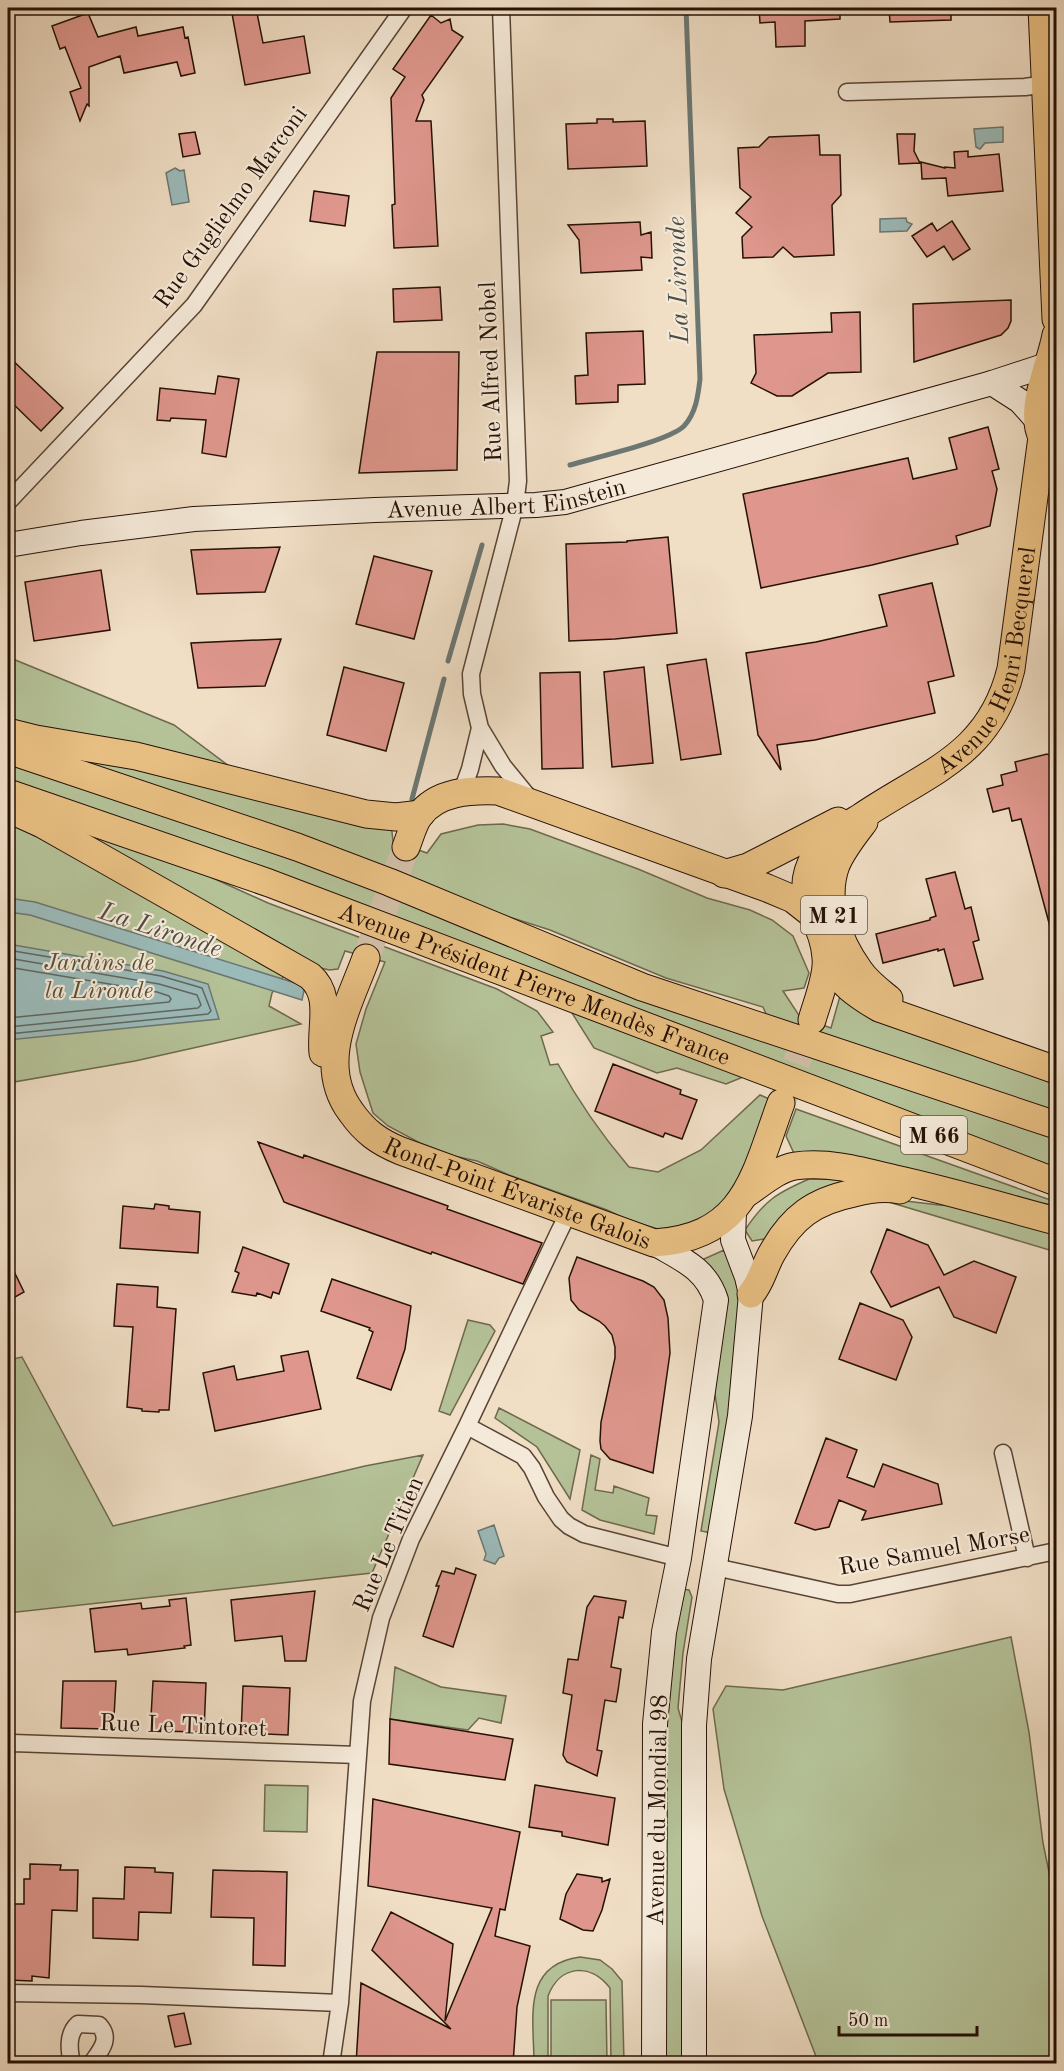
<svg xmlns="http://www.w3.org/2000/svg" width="1064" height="2071" viewBox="0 0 1064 2071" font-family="'Old Standard TT',serif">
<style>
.green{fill:#b5c298;stroke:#6d694e;stroke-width:1.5}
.water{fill:#9bbbba;stroke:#6c7772;stroke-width:1.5}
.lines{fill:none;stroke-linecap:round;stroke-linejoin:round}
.shore{stroke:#606660;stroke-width:1.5}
.stream{stroke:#6c7772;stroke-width:5}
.building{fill:#df978d;stroke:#251005;stroke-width:1.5}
.primary-tunnel{stroke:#d2bfa8;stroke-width:27;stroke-dasharray:27 14;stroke-linecap:butt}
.minor-casing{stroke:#584435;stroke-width:19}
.secondary-casing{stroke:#251005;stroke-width:26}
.primary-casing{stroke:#251005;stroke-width:29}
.minor{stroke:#f5ead9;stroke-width:16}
.secondary{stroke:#f5ead9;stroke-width:24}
.primary{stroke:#e8bf82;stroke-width:27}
.labels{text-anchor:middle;stroke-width:4.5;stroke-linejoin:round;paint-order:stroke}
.shield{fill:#f5ead9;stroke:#635145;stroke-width:1.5}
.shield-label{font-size:22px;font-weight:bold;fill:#251005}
.street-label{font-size:24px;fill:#251005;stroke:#f5ead9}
.park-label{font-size:24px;font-style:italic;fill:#574e38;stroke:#f5ead9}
.water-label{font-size:26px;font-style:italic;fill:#4e4c44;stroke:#f5ead9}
</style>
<rect width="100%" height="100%" fill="#f0dec5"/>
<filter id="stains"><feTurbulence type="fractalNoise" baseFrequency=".00333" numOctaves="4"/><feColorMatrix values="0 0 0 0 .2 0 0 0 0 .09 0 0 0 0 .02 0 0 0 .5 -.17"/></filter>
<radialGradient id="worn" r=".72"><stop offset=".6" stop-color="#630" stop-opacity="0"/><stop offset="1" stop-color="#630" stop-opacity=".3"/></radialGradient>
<path class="green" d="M8 657 174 725 233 769 8 723Z
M58 752 391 823 393 841 427 853 441 834 478 825 503 824 530 829 638 869 707 898 750 910 772 920 793 936 809 973 804 988 783 991 800 1017 831 1028 842 989 1056 1078V1113L767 1016 763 1007 666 978 550 930 491 911Z
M8 760 201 826 1056 1134V1169L8 781Z
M8 821 286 973 272 993 269 1006 301 1024 135 1061 8 1083Z
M91 833 184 865 268 903 497 989 537 1011 553 1032 541 1036 550 1065 558 1064C579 1103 601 1134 629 1167L658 1172 701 1150 760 1095 772 1100 737 1189 718 1211 689 1227 658 1229 630 1221 607 1210 509 1175 477 1161 454 1156 420 1143 388 1126 373 1113 360 1072 356 1044 366 1009 385 962 345 951 338 969 329 970 313 966 87 840Z
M570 1007 742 1072 743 1077 726 1084 677 1068 657 1073 594 1048 572 1013Z
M796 1109 1056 1202V1215L797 1160 786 1136Z
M809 1179H864L771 1238 752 1241 745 1230C765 1200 777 1193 809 1179Z
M872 1197 939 1205 980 1207 1056 1231V1252Z
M724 1250 738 1277 742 1321 712 1533 701 1531 719 1422 715 1394 704 1259Z
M468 1320 490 1325 495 1331 450 1415 439 1411Z
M22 1357 113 1526 365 1466 423 1455 372 1573 8 1613V1360Z
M499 1408 580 1450 570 1499 537 1447 495 1418Z
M591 1455 600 1459 595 1490 613 1493 614 1486 649 1498 646 1515 657 1516 654 1534 600 1520 582 1510Z
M682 1589 689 1590 692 1597 683 1653 678 1708 685 1732 686 2063 662 2064 665 1699Z
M1011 1637 1029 1732 1043 1843 1056 1906V2063H824L817 2059 762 1916 724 1789 713 1709 726 1686 783 1690Z
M395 1667 441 1687 506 1696 501 1723 479 1718 468 1730 390 1719Z
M265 1785 308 1786 307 1832 264 1831Z
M580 1957 600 1960 612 1969 622 1981 624 2063H611L610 1988C590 1962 560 1965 548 1996V2063H534C534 2019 521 1965 580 1957Z
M551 2000H606L607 2063H551Z"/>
<path class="water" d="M1003 127V142L985 143 980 149 976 147 974 129Z
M175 168 180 171 184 170 189 202 172 205 166 173Z
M906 218 907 222 912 224 907 231 880 232V219Z
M8 898 35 902 305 986 302 1000 30 915 8 912Z
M8 944 163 971 208 984 219 1019 8 1040Z
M494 1525 504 1556 499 1558 495 1564 484 1560 486 1554 478 1531Z"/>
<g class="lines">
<path class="shore" d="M8 950 161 976 202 988 211 1011 208 1014 8 1034
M8 958 159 984 197 995 201 1005 198 1008 8 1027
M8 967 157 992 169 996 171 999 169 1002 8 1018"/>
<path class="stream" d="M570 465C594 458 669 441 684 426 696 413 698 396 700 379L686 8
M448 661 482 545
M412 799 444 679"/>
</g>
<path class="building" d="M231 8H256L263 43 304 36 310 73 245 85Z
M759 8H840V19L805 21V46L776 47 775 22 760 23Z
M889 8H951V20L890 22Z
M88 13 98 37 136 27 138 36 183 27 185 38 188 37 195 73 181 76 177 62 124 73 120 56 89 67V106L87 104 80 121 70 92 81 88 65 47 60 49 52 26Z
M431 15 441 23 450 19 452 30 463 37 422 95 424 100 416 121H431L438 246 394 248 392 205 395 204 391 98 405 77 393 69Z
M597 119H613V122L645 121 647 166 568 169 566 124 597 123Z
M195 132 200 154 183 157 179 134Z
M897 134H915L914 151 920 163 899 164Z
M819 135 820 155H840L841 195 832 205 834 255 794 257 783 247 773 257 743 258 742 237 752 227 736 213 751 197 740 188 738 148 759 147 769 137Z
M968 151V157L999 154 1003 191 948 196 946 178 922 179 921 162 945 168V167L955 168 954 152Z
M314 191 349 196 345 226 310 221Z
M952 221 970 249 953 260 944 246 927 257 912 236 932 223 937 231Z
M640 222 641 235 651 232 652 258 641 257 642 270 581 273 579 240 568 225Z
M440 287 442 320 394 322 393 289Z
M1011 300V321L1008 328 1001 335 914 362 913 304Z
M860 312 861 372 828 373 792 396H777L751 383 756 373 754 335 832 332 831 313Z
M643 331 645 384 618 385V402L576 404 575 376 588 375 586 333Z
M377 352H459L457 470 359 473Z
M8 356 63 408 41 431 8 399Z
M218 376 239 379 226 457 202 453 206 420 171 418 170 421 157 420 160 388 215 394Z
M988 427 999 469 992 471 997 489 990 526 956 536 958 544 872 565 761 588 743 494 908 458 913 479 957 469 949 438Z
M668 537 677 633 615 639 569 641 566 544 627 542V541Z
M280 547 265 592 197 594 191 550Z
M374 556 432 571 414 639 356 624Z
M101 570 110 630 34 641 25 582Z
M932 583 954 676 928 682 935 713 815 740 777 745 781 770 758 735 746 653 816 642 887 626 879 595Z
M281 639 265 686 198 688 191 643Z
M706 659 721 754 681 760 667 665Z
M344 667 404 683 386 751 327 735Z
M644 667 653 763 612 767 604 672Z
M580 672 583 768 542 769 540 673Z
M1047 754 1056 760V933L1052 934 1021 819 1012 821 1009 808 993 812 987 789 1003 785 1001 775 1017 771 1015 762Z
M955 872 965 909 971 907 979 940 973 942 983 979 954 986 944 949 938 951V949L883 963 876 934 930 920V918L936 916 926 879Z
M613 1064 681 1090 680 1094 697 1100 682 1139 665 1133 663 1137 595 1111Z
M258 1142 303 1158 304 1155 448 1206 447 1209 542 1243 523 1284 432 1252 431 1254 289 1204 284 1202Z
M155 1204 169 1206V1209L200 1212 198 1253 120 1248 123 1206 154 1209Z
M887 1229 928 1245 944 1275 974 1261 1016 1277 996 1333 954 1317 939 1287 891 1307 871 1272Z
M243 1247 289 1264 279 1294 273 1292 271 1298 257 1293 256 1296 232 1292 239 1273 235 1271Z
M577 1257 643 1281 654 1287 664 1300 668 1318 670 1353 653 1473 610 1459 601 1449 600 1441 601 1422 615 1358V1347L612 1335 605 1326 599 1321 579 1310 571 1300 569 1278Z
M8 1259 24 1292 8 1301Z
M332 1279 411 1306 405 1349 391 1390 357 1378 373 1332 369 1330 370 1328 321 1311Z
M117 1284 158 1287 157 1307 176 1309 169 1410H159V1412L142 1411V1409L127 1407 133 1327 114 1326Z
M860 1303 903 1320 912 1337 896 1380 839 1359Z
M308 1351 321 1409 215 1431 203 1373 234 1366 237 1380 284 1371 281 1356Z
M826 1438 857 1450 847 1477 874 1487 883 1464 938 1484 942 1504 862 1520 866 1511 839 1500 829 1527 815 1530 795 1523Z
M456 1568 476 1575 453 1647 423 1636 439 1586H436L442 1571 454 1574Z
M315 1591 306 1661H285L282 1636 235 1641 231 1600Z
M594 1596 626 1601 623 1618 619 1617 611 1667 621 1669 618 1691 616 1702 605 1700 597 1750 602 1751 597 1776 567 1762 563 1755 572 1695 563 1693 568 1659 578 1660 587 1607Z
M186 1598 191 1645 184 1646 185 1648 128 1655 127 1649 95 1652 90 1609 141 1603 142 1609 170 1606 169 1600Z
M63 1681H116L114 1717H111L110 1729 61 1728Z
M153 1681 206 1683 204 1732 154 1731 155 1717H151Z
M243 1686 290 1688 288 1735 241 1733Z
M390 1719 513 1739 505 1780 389 1764Z
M535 1785 615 1798 608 1845 562 1836V1832L529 1827Z
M373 1799 520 1832 505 1910 500 1909 495 1936 530 1946 517 2007 513 2064H356L361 1983 451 2029 372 1950 391 1912 453 1944 445 2021 492 1908 368 1886Z
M30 1864 61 1865 60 1870H78L77 1911 52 1910 49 1978 32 1976V1981L8 1980V1904H24V1879H30Z
M125 1867 155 1868V1872L173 1873 171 1913 139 1912 138 1940 93 1938V1898L124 1899Z
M213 1870 287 1872 285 1966 253 1965 254 1918 211 1917Z
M577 1874 602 1878V1882L610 1879 602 1910 593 1931 583 1930 560 1919 566 1894Z
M184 2013 191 2044 175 2047 168 2016Z"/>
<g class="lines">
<path class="primary-tunnel" d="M366 958 406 847
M782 1102 812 1020"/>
<g class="minor-casing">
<path id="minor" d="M501 8 518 481 515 505 471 674 472 694 480 728 503 766 530 799
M847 92 1025 87 1046 84
M8 502 194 305 404 8
M462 791 470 769 480 728
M467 1426 523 1456 532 1468 546 1497 561 1519 569 1526 584 1534 679 1558
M1003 1453 1027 1558
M715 1567 838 1594H850L1056 1551
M8 1745 13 1743 358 1755
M8 1993 141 1995 340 2003
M72 2064C69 2050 67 2034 78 2024L99 2025C112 2039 100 2051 91 2064
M331 2064 340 2003 362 1701 381 1618 411 1539 467 1426 559 1232 564 1222 563 1211"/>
</g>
<g class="secondary-casing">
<g id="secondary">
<path d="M992 383 1020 401 1037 420"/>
<path id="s1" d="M8 545 81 533 194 519 375 510 536 505 565 502 992 383 1056 362"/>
<path d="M654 1243C681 1259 706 1268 716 1300L679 1558 664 1632 655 1724 654 2064"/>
<path d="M694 2064V1725L699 1659 740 1416 751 1294 747 1277 733 1240 734 1211"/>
</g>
</g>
<g class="primary-casing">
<g id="primary">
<path d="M1042 8 1056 319"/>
<path d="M1042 437C1028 409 1051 364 1056 335"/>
<path d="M8 732 36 739 136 756 366 814 396 817 421 814"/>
<path d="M8 750 297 847 389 882 642 987 1056 1125"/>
<path id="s2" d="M8 793 269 883 1056 1182"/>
<path d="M11 810 42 824 310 976C333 996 320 1026 323 1053"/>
<path d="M864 822C854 835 842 850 836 865 823 900 838 941 859 970 867 982 878 990 889 999"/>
<path d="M406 847C410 837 413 825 419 816 437 791 471 790 498 791L767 888 793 899 812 914"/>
<path d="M724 874 748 867 838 821"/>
<path id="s3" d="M366 958C348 1007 315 1064 351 1112 365 1132 379 1142 401 1151L654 1243C746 1237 754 1176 781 1103"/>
<path d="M827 961C840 983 857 995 879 1008L1056 1070"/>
<path id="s4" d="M812 1020C817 1002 828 976 826 958 824 917 789 899 816 854 827 837 845 827 861 817 927 772 990 756 1011 669L1042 437 1056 414"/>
<path d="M747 1193C762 1183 777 1169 795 1166 828 1161 863 1171 895 1179 950 1191 1003 1207 1056 1221"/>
<path d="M751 1294C761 1283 764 1267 772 1253 792 1217 814 1201 854 1193 869 1189 885 1187 900 1190"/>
</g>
</g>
<use href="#minor" class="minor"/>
<use href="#secondary" class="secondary"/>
<use href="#primary" class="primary"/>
</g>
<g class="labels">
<g class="shield">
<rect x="801" y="896" width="66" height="38" rx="4.5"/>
<rect x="901" y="1116" width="66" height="38" rx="4.5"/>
</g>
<g class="shield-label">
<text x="834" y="923">M 21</text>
<text x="934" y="1143">M 66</text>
</g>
<g class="street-label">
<text transform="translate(230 207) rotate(-54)" y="8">Rue Guglielmo Marconi</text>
<text transform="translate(490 372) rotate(-92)" y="8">Rue Alfred Nobel</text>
<text dy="8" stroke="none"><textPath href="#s1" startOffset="501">Avenue Albert Einstein</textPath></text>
<text dy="8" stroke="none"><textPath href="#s4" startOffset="448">Avenue Henri Becquerel</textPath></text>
<text dy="8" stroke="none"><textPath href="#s2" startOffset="560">Avenue Président Pierre Mendès France</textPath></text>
<text dy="8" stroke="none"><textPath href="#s3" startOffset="351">Rond-Point Évariste Galois</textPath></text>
<text transform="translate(388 1544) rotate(-67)" y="8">Rue Le Titien</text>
<text transform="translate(934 1550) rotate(-10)" y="8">Rue Samuel Morse</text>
<text transform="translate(183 1725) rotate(2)" y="8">Rue Le Tintoret</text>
<text transform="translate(657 1810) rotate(-89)" y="8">Avenue du Mondial 98</text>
</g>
<g class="park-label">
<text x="99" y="970">Jardins de<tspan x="99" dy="28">la Lironde</tspan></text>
</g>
<g class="water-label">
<text transform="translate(677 280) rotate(-92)" y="9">La Lironde</text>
<text transform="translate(161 929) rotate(18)" y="9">La Lironde</text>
</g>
</g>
<rect width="1064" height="2071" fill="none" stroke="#f0dec5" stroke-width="30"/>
<rect x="9" y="9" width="1046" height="2053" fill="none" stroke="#251005" stroke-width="3"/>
<rect x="15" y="15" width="1034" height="2041" fill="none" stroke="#251005" stroke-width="1.5"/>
<path d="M839 2026v9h138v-9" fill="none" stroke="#251005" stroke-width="3"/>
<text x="848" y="2026" font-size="18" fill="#251005" stroke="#f5ead9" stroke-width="4.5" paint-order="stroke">50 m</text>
<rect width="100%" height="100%" filter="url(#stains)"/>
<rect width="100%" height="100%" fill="url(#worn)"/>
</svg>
